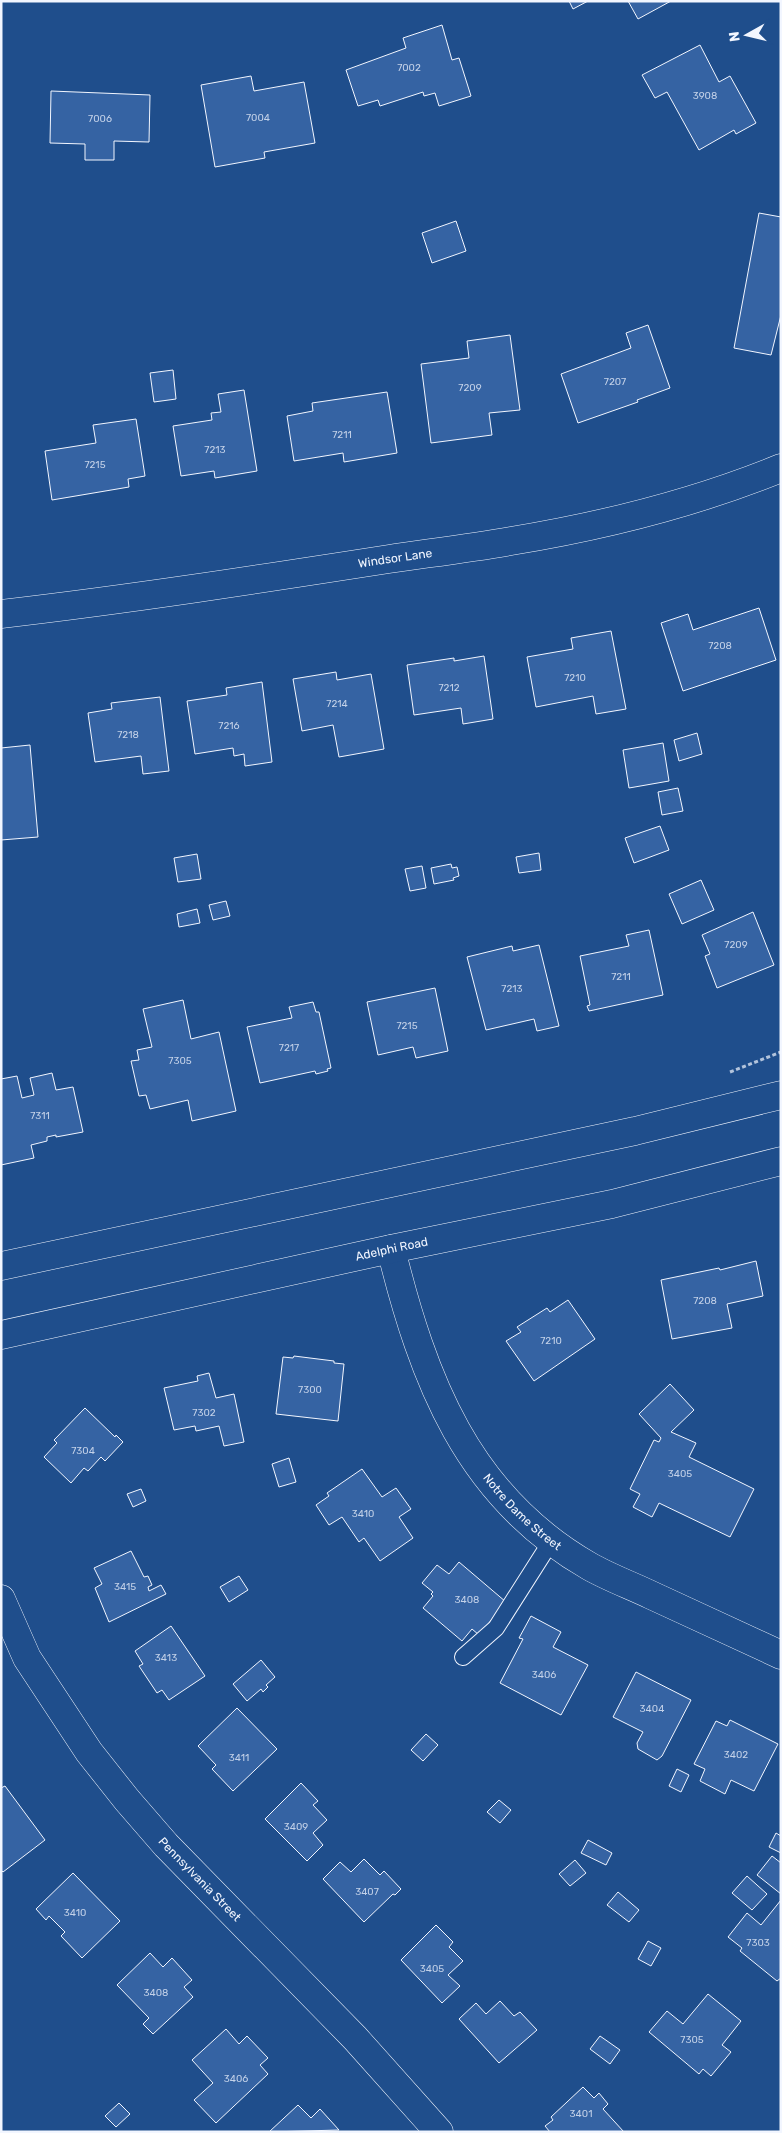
<svg xmlns="http://www.w3.org/2000/svg" width="782" height="2133" viewBox="0 0 782 2133" font-family="Rubik,sans-serif">
<style>
.building{fill:#3563a3;stroke:#f2f6ff}
.lines{fill:none;stroke-linecap:round;stroke-linejoin:round}
.lane-casing{stroke:#f2f6ff;stroke-width:18}
.street-casing{stroke:#f2f6ff;stroke-width:29}
.secondary-casing{stroke:#f2f6ff;stroke-width:29}
.path{stroke:#b3c4dc;stroke-width:3;stroke-dasharray:4 2.5;stroke-linecap:butt}
.lane{stroke:#1f4e8c;stroke-width:16}
.street{stroke:#1f4e8c;stroke-width:28}
.secondary{stroke:#1f4e8c;stroke-width:28}
.labels{text-anchor:middle;stroke-width:4;stroke-linejoin:round;paint-order:stroke}
.number-label{font-size:10px;fill:#c3d1e8}
.street-label{font-size:12px;fill:#f2f6ff;stroke:#1f4e8c}
</style>
<rect width="100%" height="100%" fill="#1f4e8c"/>
<path class="building" d="M569 1H588L573 9Z
M628 1H671L638 19Z
M442 25 452 60 459 58 471 96 439 106 435 93 424 96 423 92 380 106 378 100 358 106 346 70 406 48 403 38Z
M700 45 719 82 730 76 756 123 736 134 734 130 699 150 667 92 655 98 642 75Z
M251 76 254 91 304 82 315 143 264 152 265 158 215 167 201 85Z
M51 91 150 95 149 142 114 141V160H85V144L50 143Z
M759 213 781 217V315L771 355 734 348Z
M456 221 466 251 432 263 422 233Z
M648 325 670 388 637 400 638 402 578 423 561 374 631 348 626 333Z
M510 335 520 410 489 413 492 435 431 443 421 364 469 358 467 341Z
M173 370 176 399 154 402 150 373Z
M244 390 257 471 215 478 214 471 181 476 173 426 212 420 211 413 221 412 218 394Z
M387 392 397 453 344 462 343 453 294 461 287 416 313 411 312 403Z
M136 419 145 476 128 479 129 487 52 500 45 451 96 443 93 425Z
M759 608 776 660 683 691 661 623 688 614 693 630Z
M611 631 626 709 596 714 593 696 536 707 527 657 573 649 571 638Z
M484 656 493 719 463 724 461 708 414 715 407 665 454 658V661Z
M336 672 337 680 371 674 384 749 339 757 333 725 302 731 293 679Z
M262 682 272 762 245 766 244 754 234 756 233 748 195 754 187 701 227 695 226 688Z
M160 697 169 771 143 774 141 756 95 762 88 713 112 709 111 703Z
M697 733 702 754 679 761 674 740Z
M663 743 669 781 629 788 623 750Z
M30 745 38 837 1 840V748Z
M678 788 683 811 662 815 658 792Z
M660 826 669 850 634 863 625 838Z
M539 853 541 870 519 873 516 857Z
M197 854 201 879 178 882 174 858Z
M451 864 452 868 457 867 459 876 453 878 454 880 434 884 431 868Z
M422 866 426 888 410 891 405 869Z
M701 880 714 910 682 924 669 894Z
M226 901 230 916 213 920 209 905Z
M197 909 200 923 179 927 177 914Z
M753 912 774 965 717 988 705 956 710 954 702 935Z
M649 930 663 995 589 1011 587 1006 590 1005 580 956 629 946 626 935Z
M539 945 559 1026 537 1031 534 1019 486 1030 467 957 512 946 513 951Z
M435 988 448 1051 416 1058 413 1047 378 1055 367 1002Z
M183 1000 191 1039 219 1032 236 1111 192 1121 188 1100 150 1109 146 1095 139 1096 131 1061 139 1060 137 1050 152 1047 143 1009Z
M313 1002 316 1012H319L331 1068 327 1069 328 1071 316 1074 315 1071 260 1083 247 1027 292 1018 289 1007Z
M52 1073 56 1090 73 1087 83 1132 56 1137V1135L47 1137V1141L31 1145 34 1158 1 1165V1079L17 1076 22 1098 34 1095 30 1078Z
M756 1261 763 1296 727 1304 732 1328 672 1339 661 1280 719 1268 720 1270Z
M568 1300 595 1339 534 1381 506 1341 521 1332 517 1327 547 1308 550 1312Z
M294 1356 334 1361V1363L344 1364 338 1421 276 1414 283 1357 293 1358Z
M209 1373 216 1398 234 1394 244 1442 224 1446 219 1426 196 1431 195 1426 174 1430 164 1388 198 1381 197 1376Z
M670 1384 694 1410 671 1432 696 1443 689 1457 754 1489 730 1537 659 1503 652 1517 633 1507 640 1494 630 1489 654 1440 659 1442 661 1438 639 1414Z
M85 1408 115 1437 116 1435 123 1442 105 1461 101 1457 88 1471 84 1468 71 1483 44 1457 57 1443 54 1440Z
M289 1458 296 1482 279 1487 272 1464Z
M362 1469 382 1497 396 1488 411 1509 399 1517 413 1538 380 1561 364 1538 359 1542 342 1517 329 1525 316 1505 329 1496 327 1493Z
M141 1489 146 1501 133 1507 127 1494Z
M131 1551 144 1577 148 1576 152 1585 148 1587 149 1591 161 1585 166 1594 109 1622 95 1588 102 1584 94 1568Z
M459 1562 506 1602 479 1635 472 1629 462 1641 423 1608 433 1596 431 1594 433 1592 422 1583 437 1565 449 1574Z
M239 1576 248 1590 229 1602 220 1587Z
M531 1616 561 1632 553 1647 588 1665 561 1715 500 1683 523 1639 519 1638Z
M171 1626 205 1676 169 1700 162 1690 157 1693 139 1666 143 1664 135 1651Z
M261 1660 275 1677 266 1685 268 1687 263 1692 261 1689 247 1701 233 1684Z
M636 1672 691 1700 662 1756 657 1760 638 1749 637 1743 643 1732 613 1717Z
M237 1708 277 1749 233 1791 212 1769 216 1765 198 1746Z
M730 1720 778 1744 754 1791 731 1780 725 1794 700 1781 705 1769 694 1764 716 1721 727 1726Z
M426 1734 438 1745 423 1761 411 1750Z
M677 1769 689 1775 681 1792 669 1786Z
M301 1783 318 1801 313 1805 327 1820 313 1833 323 1845 307 1861 265 1819Z
M5 1786 45 1840 3 1872 1 1870V1788Z
M499 1800 511 1810 500 1823 487 1812Z
M776 1833 781 1836V1853L769 1847Z
M588 1840 612 1853 606 1865 581 1853Z
M772 1856 781 1863V1894L757 1875Z
M364 1859 380 1875 384 1871 401 1889 395 1895 393 1894 364 1922 323 1879 340 1862 351 1872Z
M575 1860 586 1873 570 1886 559 1874Z
M73 1873 120 1921 82 1958 61 1936 65 1932 49 1916 46 1920 36 1909Z
M747 1876 767 1894 752 1910 732 1893Z
M618 1892 639 1910 629 1922 607 1905Z
M781 1900V1978L777 1981 740 1951 742 1948 728 1937 747 1913 761 1925Z
M436 1925 453 1942 449 1947 463 1961 448 1975 460 1986 442 2003 401 1960Z
M648 1941 661 1948 651 1966 638 1959Z
M150 1953 163 1967 172 1958 192 1980 184 1987 193 1997 153 2034 143 2024 149 2018 117 1985Z
M708 1994 741 2021 722 2045 731 2052 711 2076 703 2069 699 2074 649 2032 667 2011 683 2024Z
M500 2001 514 2016 520 2012 537 2030 499 2063 459 2019 476 2003 486 2014Z
M226 2029 239 2044 247 2036 268 2058 260 2065 268 2074 216 2123 194 2100 213 2083 192 2060Z
M600 2036 620 2050 610 2064 590 2049Z
M583 2087 594 2098 599 2093 608 2104 603 2109 624 2132H550L545 2126 553 2120 551 2117Z
M119 2103 130 2114 116 2127 105 2116Z
M298 2105 311 2118 320 2109 339 2130 269 2132Z"/>
<g class="lines">
<g class="lane-casing">
<path id="lane" d="M463 1657 496 1628 552 1540"/>
</g>
<g class="street-casing">
<g id="street">
<path id="s1" d="M1 614C131 599 260 579 389 559 430 553 471 548 511 541 603 526 695 503 781 468"/>
<path id="s2" d="M391 1249C423 1379 467 1496 589 1566 608 1577 630 1585 651 1595 694 1615 737 1635 781 1655"/>
<path id="s3" d="M1 1599 27 1658 89 1752 127 1800 166 1845 355 2038 439 2132"/>
</g>
</g>
<g class="secondary-casing">
<g id="secondary">
<path d="M1 1266 635 1131 781 1095"/>
<path id="s4" d="M1 1335 391 1249 612 1204 781 1161"/>
</g>
</g>
<path class="path" d="M730 1072 781 1052"/>
<use href="#lane" class="lane"/>
<use href="#street" class="street"/>
<use href="#secondary" class="secondary"/>
</g>
<g class="labels">
<g class="number-label">
<text x="409" y="71">7002</text>
<text x="705" y="99">3908</text>
<text x="258" y="121">7004</text>
<text x="100" y="122">7006</text>
<text x="615" y="385">7207</text>
<text x="470" y="391">7209</text>
<text x="342" y="438">7211</text>
<text x="215" y="453">7213</text>
<text x="95" y="468">7215</text>
<text x="720" y="649">7208</text>
<text x="575" y="681">7210</text>
<text x="449" y="691">7212</text>
<text x="337" y="707">7214</text>
<text x="229" y="729">7216</text>
<text x="128" y="738">7218</text>
<text x="736" y="948">7209</text>
<text x="621" y="980">7211</text>
<text x="512" y="992">7213</text>
<text x="407" y="1029">7215</text>
<text x="289" y="1051">7217</text>
<text x="180" y="1064">7305</text>
<text x="40" y="1119">7311</text>
<text x="705" y="1304">7208</text>
<text x="551" y="1344">7210</text>
<text x="310" y="1393">7300</text>
<text x="204" y="1416">7302</text>
<text x="83" y="1454">7304</text>
<text x="680" y="1477">3405</text>
<text x="363" y="1517">3410</text>
<text x="125" y="1590">3415</text>
<text x="467" y="1603">3408</text>
<text x="166" y="1661">3413</text>
<text x="544" y="1678">3406</text>
<text x="652" y="1712">3404</text>
<text x="736" y="1758">3402</text>
<text x="239" y="1761">3411</text>
<text x="296" y="1830">3409</text>
<text x="367" y="1895">3407</text>
<text x="75" y="1916">3410</text>
<text x="758" y="1946">7303</text>
<text x="432" y="1972">3405</text>
<text x="156" y="1996">3408</text>
<text x="692" y="2043">7305</text>
<text x="236" y="2082">3406</text>
<text x="581" y="2117">3401</text>
</g>
<g class="street-label">
<text dy="4" stroke="none"><textPath href="#s1" startOffset="398">Windsor Lane</textPath></text>
<text dy="4" stroke="none"><textPath href="#s4" startOffset="400">Adelphi Road</textPath></text>
<text dy="4" stroke="none"><textPath href="#s2" startOffset="299">Notre Dame Street</textPath></text>
<text dy="4" stroke="none"><textPath href="#s3" startOffset="346">Pennsylvania Street</textPath></text>
</g>
</g>
<rect width="782" height="2133" fill="none" stroke="#f2f6ff" stroke-width="5"/>
<g transform="translate(747 35) rotate(262)" stroke="#1f4e8c" stroke-width="4" paint-order="stroke">
<path d="M0-4L9 19L0 12L-9 19Z" fill="#f2f6ff"/>
<text y="-8" font-size="14" font-weight="bold" text-anchor="middle" fill="#f2f6ff">N</text>
</g>
</svg>
